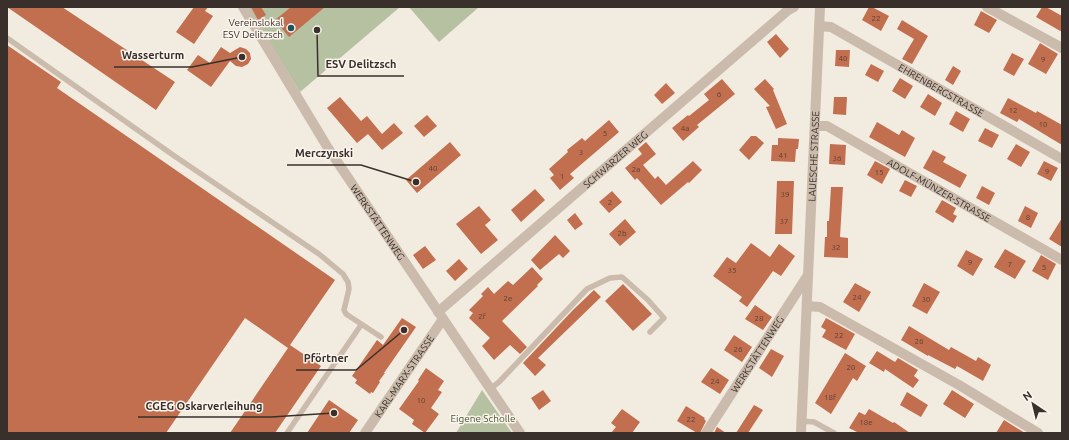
<svg xmlns="http://www.w3.org/2000/svg" width="1069" height="440" viewBox="0 0 1069 440" font-family="Ubuntu,sans-serif">
<style>
.green{fill:#b5c1a0}
.building{fill:#c26f4f}
.lines{fill:none;stroke-linecap:round;stroke-linejoin:round}
.service{stroke:#cbbbac;stroke-width:5.5}
.minor{stroke:#cbbbac;stroke-width:10}
.tertiary{stroke:#cbbbac;stroke-width:10}
.poi-dot{fill:#21545a;stroke:#faf4ed;stroke-width:1.5}
.labels{text-anchor:middle;stroke-width:3;stroke-linejoin:round;paint-order:stroke}
.number-label{font-size:8px;fill:#5b4034}
.poi-label{font-size:10px;fill:#39302b;stroke:#faf4ed;text-anchor:end}
.street-label{font-size:10px;fill:#39302b;stroke:#faf4ed}
.park-label{font-size:10px;fill:#47572f;stroke:#faf4ed}
.leader{fill:none;stroke:#39302b;stroke-width:1.5}
.callout-dot{fill:#39302b;stroke:#faf4ed;stroke-width:1.5}
.callout-label{font-size:11px;text-anchor:middle;font-weight:bold;fill:#39302b;stroke:#faf4ed;stroke-width:3;stroke-linejoin:round;paint-order:stroke}
</style>
<rect width="100%" height="100%" fill="#f2ebe0"/>
<path class="green" d="M248 7H400L300 92Z
M409 7H479L439 42Z
M482 390 512 433H456Z"/>
<path class="building" d="M7 7H62L175 82 156 110Z
M194 7H208L205 11 213 16 194 44 176 32Z
M251 7H261L266 15 258 20Z
M291 7H325L289 37 275 20Z
M869 7H872L889 16 881 31 862 20Z
M1042 7H1046L1062 16V32L1036 17Z
M981 11 997 20 989 33 974 25Z
M902 20 928 36 912 64 902 59 914 39 897 29Z
M776 34 789 49 780 58 767 42Z
M1040 43 1058 54 1046 74 1028 64Z
M7 45 61 82 57 88 335 280 290 345 321 366 275 433H230L288 348 245 318 166 433H7Z
M221 47 230 53 240 47 246 49 250 53 251 59 248 64 242 67 236 66 230 61 211 87 187 70 198 55 210 63Z
M836 50H850L849 67 835 66Z
M1012 53 1024 59 1014 76 1003 70Z
M871 64 884 71 878 82 865 75Z
M953 66 961 71 953 85 945 80Z
M900 78 913 86 905 99 892 91Z
M722 79 735 94 697 125 699 127 683 141 672 128 688 115 689 116 709 100 704 94Z
M765 79 774 89 773 90 787 124 776 129 766 107 770 106 754 89Z
M666 83 675 93 662 104 654 95Z
M928 94 942 103 935 116 920 107Z
M340 97 361 121 367 116 382 134 394 123 403 133 382 150 368 134 357 143 327 108Z
M834 97H847L846 115 833 114Z
M1008 98 1036 113 1037 111 1062 125V145L1019 119 1017 122 1000 113Z
M956 111 970 119 963 132 949 124Z
M427 115 437 126 424 137 414 126Z
M609 120 619 132 570 174 574 178 560 190 550 178 554 175 549 169 568 152 567 150 582 138 585 141Z
M877 122 899 135 902 130 915 138 905 157 869 137Z
M985 128 999 135 992 148 978 141Z
M751 136H756L764 143 749 160 739 150Z
M778 138 799 139 798 149H796L795 162 771 161 772 145H778Z
M450 142 461 155 417 193 406 180Z
M646 142 656 154 643 165 655 179 658 176 666 185 693 161 702 170 689 183 688 182 661 205 637 178 635 180 625 168 642 154 638 149Z
M830 144 846 145 845 165 829 164Z
M1016 144 1030 152 1021 167 1007 159Z
M933 150 946 157 943 162 967 175 960 188 923 168Z
M875 161 890 169 882 184 867 175Z
M1044 161 1058 168 1051 181 1037 174Z
M905 180 917 186 911 197 899 191Z
M777 181H794L792 234H775Z
M982 186 995 193 989 205 976 198Z
M831 187H843L840 237 848 238V258L824 257 825 237H827V221H829Z
M535 189 545 200 521 222 511 210Z
M612 191 622 202 609 213 599 202Z
M942 200 956 208 953 214 957 216 953 223 935 212Z
M479 206 491 220 485 225 498 240 481 254 456 224Z
M1025 206 1038 213 1031 228 1018 221Z
M575 213 583 224 575 230 567 220Z
M1062 218V247L1049 239Z
M625 219 636 232 620 246 609 234Z
M555 235 570 251 563 258 559 254 540 270 531 260Z
M751 243 770 257 779 244 795 256 781 276 773 271 747 307 739 301 742 297 713 276 727 257 736 263Z
M425 246 436 260 423 269 413 255Z
M1005 249 1026 261 1015 279 994 267Z
M966 250 983 259 973 276 957 266Z
M1041 255 1056 264 1048 280 1032 271Z
M459 259 468 269 455 281 446 271Z
M532 267 543 279 537 285 538 286 502 321 527 347 520 354 510 345 494 360 482 346 490 338 469 318 473 313 469 310 483 296 481 294 488 287 494 294 508 281 513 285Z
M855 283 871 292 859 312 843 302Z
M924 283 940 292 927 314 912 306Z
M623 284 652 314 633 331 605 301Z
M594 290 601 297 538 358 546 365 535 376 523 363 573 310Z
M755 305 772 317 763 330 745 319Z
M402 318 416 327 384 373H385L379 381 380 382 373 393 371 392 370 394 355 383 357 380 352 376 377 340 383 345Z
M826 318 855 334 846 350 822 337 826 330 821 327Z
M909 326 949 350 951 347 976 361 978 357 991 365 983 381 957 366 955 369 928 355V356L901 340Z
M734 335 752 347 742 362 724 350Z
M771 349 784 356 772 377 759 368Z
M877 351 895 362 898 358 918 370 914 376 919 380 913 388 885 369 884 372 869 363Z
M845 353 866 366 857 381 853 378 831 414 815 403Z
M426 368 444 381 438 390 442 392 431 408 439 414 425 433 412 424 414 420 399 409 419 381 418 380Z
M711 368 729 380 720 394 701 382Z
M543 390 551 401 539 410 531 398Z
M952 390 974 404 965 418 943 404Z
M907 392 928 405 921 417 900 405Z
M329 400 358 420 349 433H307Z
M754 405 763 410 748 433H736Z
M686 406 705 418 704 419 706 421 700 433H697L677 421Z
M622 409 640 422 632 433H611L616 427 611 423Z
M869 409 893 423 894 422 910 433H859L849 428 859 412 865 415Z
M1004 420 1025 433H996Z
M717 427 726 433H714Z"/>
<g class="lines">
<path class="service" d="M7 38 173 155 319 254 343 274 348 282 349 289 344 310 346 314 381 337
M490 389 499 382 587 289 610 278 622 277 648 300 664 318 650 332
M801 421 814 422 834 433
M287 433 361 325"/>
<g class="minor">
<path id="s1" d="M243 7 328 148 520 433"/>
<path d="M987 7 1062 48"/>
<path id="s2" d="M819 26 831 27 1062 159"/>
<path id="s3" d="M815 126H827L1062 260"/>
<path d="M807 306 820 307 959 385 1038 433"/>
<path id="s4" d="M438 312 787 11 794 7"/>
<path id="s5" d="M365 433 443 319"/>
<path id="s6" d="M706 433 808 275"/>
</g>
<path class="tertiary" id="s7" d="M801 433 820 7"/>
</g>
<circle class="poi-dot" cx="291" cy="28" r="4"/>
<g class="labels">
<g class="number-label">
<text x="876" y="21">22</text>
<text x="843" y="61">40</text>
<text x="1043" y="62">9</text>
<text x="719" y="97">6</text>
<text x="1013" y="113">12</text>
<text x="1043" y="127">10</text>
<text x="685" y="131">4a</text>
<text x="605" y="136">5</text>
<text x="581" y="155">3</text>
<text x="783" y="158">41</text>
<text x="837" y="161">36</text>
<text x="433" y="171">40</text>
<text x="636" y="172">2a</text>
<text x="1047" y="174">9</text>
<text x="879" y="175">15</text>
<text x="562" y="179">1</text>
<text x="785" y="197">39</text>
<text x="610" y="205">2</text>
<text x="1028" y="220">8</text>
<text x="784" y="224">37</text>
<text x="622" y="236">2b</text>
<text x="836" y="250">32</text>
<text x="970" y="265">9</text>
<text x="1010" y="267">7</text>
<text x="1044" y="270">5</text>
<text x="732" y="273">35</text>
<text x="857" y="300">24</text>
<text x="508" y="301">2e</text>
<text x="926" y="302">30</text>
<text x="482" y="319">2f</text>
<text x="759" y="321">28</text>
<text x="839" y="338">22</text>
<text x="919" y="344">26</text>
<text x="738" y="352">26</text>
<text x="851" y="370">20</text>
<text x="715" y="384">24</text>
<text x="830" y="400">18f</text>
<text x="421" y="403">10</text>
<text x="691" y="422">22</text>
<text x="866" y="425">18e</text>
</g>
<g class="poi-label">
<text x="283" y="26">Vereinslokal<tspan x="283" dy="12">ESV Delitzsch</tspan></text>
</g>
<g class="street-label">
<text dy="4" stroke="none"><textPath href="#s2" startOffset="139">EHRENBERGSTRASSE</textPath></text>
<text dy="4" stroke="none"><textPath href="#s7" startOffset="277">LAUESCHE STRASSE</textPath></text>
<text dy="4" stroke="none"><textPath href="#s4" startOffset="234">SCHWARZER WEG</textPath></text>
<text dy="4" stroke="none"><textPath href="#s3" startOffset="141">ADOLF-MÜNZER-STRASSE</textPath></text>
<text dy="4" stroke="none"><textPath href="#s1" startOffset="254">WERKSTÄTTENWEG</textPath></text>
<text dy="4" stroke="none"><textPath href="#s6" startOffset="94">WERKSTÄTTENWEG</textPath></text>
<text dy="4" stroke="none"><textPath href="#s5" startOffset="69">KARL-MARX-STRASSE</textPath></text>
</g>
<g class="park-label">
<text x="483" y="422">Eigene Scholle</text>
</g>
</g>
<path class="leader" d="M242 57L192 67H114M317 30L318 76H404M416 182L361 165H287M404 330L356 370H296M334 413L271 417H138"/>
<g class="callout-dot">
<circle cx="242" cy="57" r="4"/>
<circle cx="317" cy="30" r="4"/>
<circle cx="416" cy="182" r="4"/>
<circle cx="404" cy="330" r="4"/>
<circle cx="334" cy="413" r="4"/>
</g>
<g class="callout-label">
<text x="153" y="59">Wasserturm</text>
<text x="361" y="68">ESV Delitzsch</text>
<text x="324" y="157">Merczynski</text>
<text x="326" y="362">Pförtner</text>
<text x="204" y="410">CGEG Oskarverleihung</text>
</g>
<rect width="1069" height="440" fill="none" stroke="#39302b" stroke-width="16"/>
<g transform="translate(1033 404) rotate(325)" stroke="#faf4ed" stroke-width="3" paint-order="stroke">
<path d="M0-3L7 15L0 10L-7 15Z" fill="#39302b"/>
<text y="-6" font-size="11" font-weight="bold" text-anchor="middle" fill="#39302b">N</text>
</g>
</svg>
